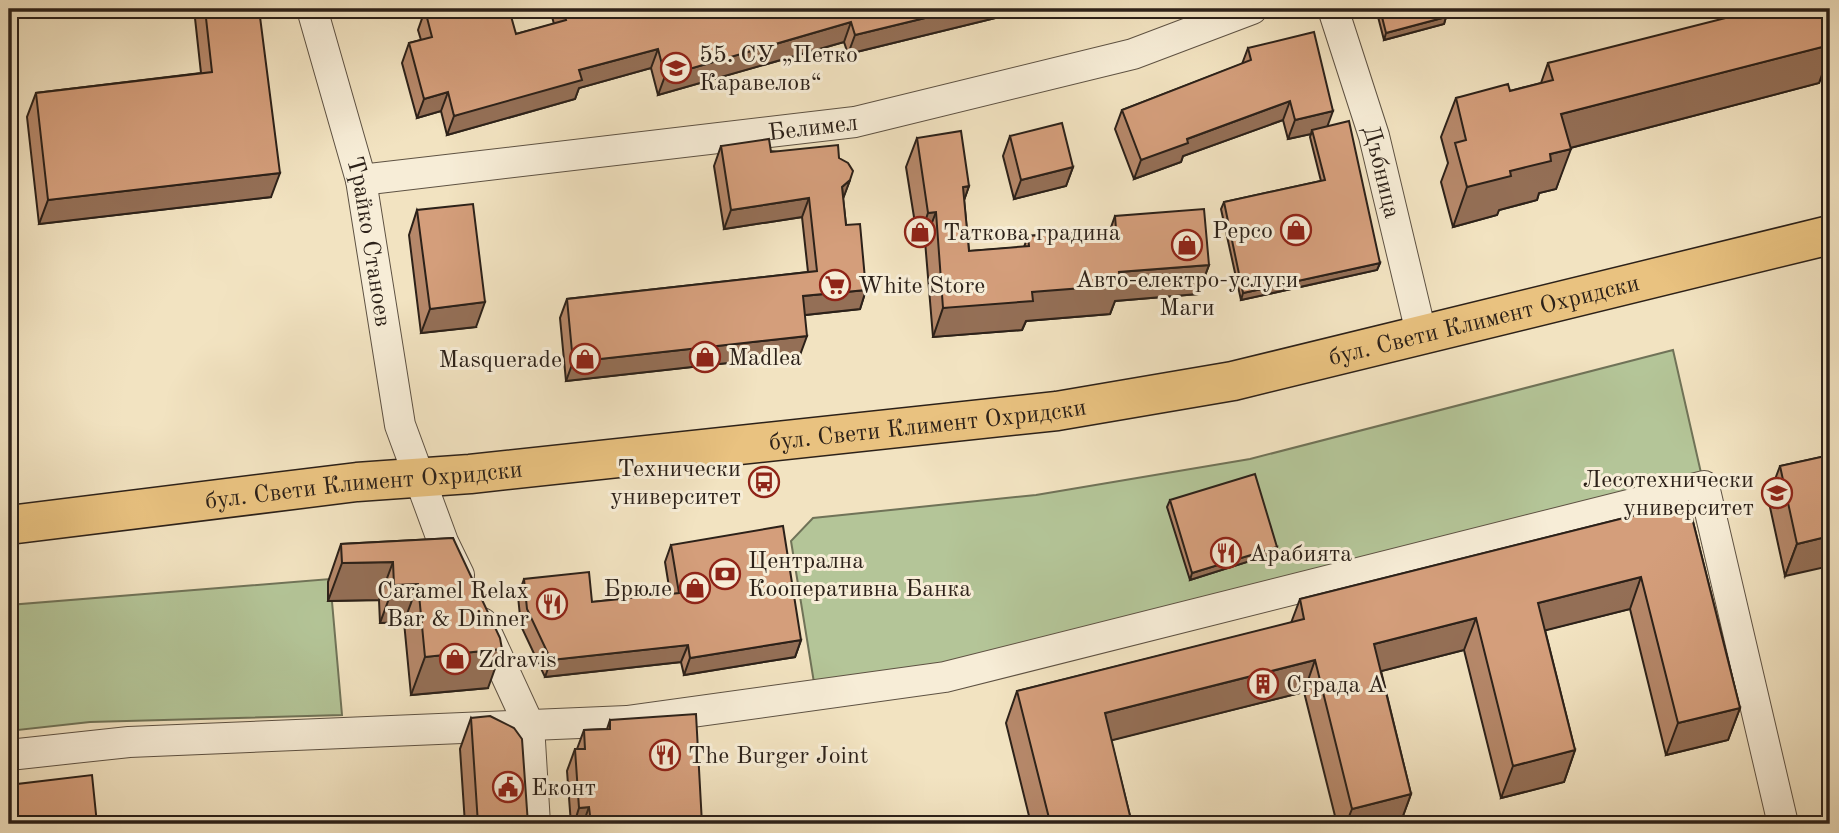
<svg xmlns="http://www.w3.org/2000/svg" width="1839" height="833" viewBox="0 0 1839 833" font-family="'Old Standard TT',serif">
<style>
.green{fill:#b4c598;stroke:#707358;stroke-width:2}
.lines{fill:none;stroke-linecap:round;stroke-linejoin:round}
.minor-casing{stroke:#5e5243;stroke-width:32}
.major-casing{stroke:#2c2119;stroke-width:41}
.minor{stroke:#f7edd7;stroke-width:30}
.major{stroke:#e9c280;stroke-width:38}
.wall{fill:#b6886a;stroke:#2c2119;stroke-width:2}
.shaded-wall{fill:#946f56;stroke:#2c2119;stroke-width:2}
.building{fill:#d49e7b;stroke:#2c2119;stroke-width:2}
.labels{text-anchor:middle;stroke-width:6;stroke-linejoin:round;paint-order:stroke}
.poi-label{font-size:24px;fill:#2c2119;stroke:#f7edd7;text-anchor:start}
.street-label{font-size:24px;fill:#2c2119;stroke:#f7edd7}
</style>
<rect width="100%" height="100%" fill="#f2e3c1"/>
<filter id="stains"><feTurbulence type="fractalNoise" baseFrequency=".00286" numOctaves="4"/><feColorMatrix values="0 0 0 0 .2 0 0 0 0 .09 0 0 0 0 .02 0 0 0 .5 -.17"/></filter>
<radialGradient id="worn" r=".72"><stop offset=".6" stop-color="#630" stop-opacity="0"/><stop offset="1" stop-color="#630" stop-opacity=".3"/></radialGradient>
<path class="green" d="M1673 350 1704 486 816 695 791 541 813 518 1036 495 1250 459Z
M330 579 342 715 90 722 9 731V605Z"/>
<g class="lines">
<g class="minor-casing">
<g id="minor">
<path id="s1" d="M312 9 361 180 400 425 443 542 459 575"/>
<path id="s2" d="M1333 9 1374 136 1422 337"/>
<path id="s3" d="M361 180 855 122 1133 54 1252 9"/>
<path d="M482 623 529 725 535 824"/>
<path d="M9 755 129 742 627 721 945 677 1704 486 1783 824"/>
</g>
</g>
<g class="major-casing">
<g id="major">
<path id="s4" d="M9 525 357 482 470 474 1057 411 1233 381 1830 235"/>
</g>
</g>
<use href="#minor" class="minor"/>
<use href="#major" class="major"/>
</g>
<path class="wall" d="M194 9H259L271 197 39 224 27 117 36 93 201 73Z
M550 9H633L634 11 1028 10 848 54 844 42 658 95 651 68 579 88 575 99 447 135 441 111 417 118 402 63 409 43 421 40 418 30 425 10 516 34 554 24Z
M1376 9H1444L1446 17 1444 24 1384 40Z
M1830 31V53L1819 83 1570 148 1556 189 1539 193 1537 200 1499 210 1497 215 1453 227 1441 182 1448 163 1441 137 1456 98 1510 91 1541 83 1548 63Z
M1248 48 1327 127 1380 263 1377 270 1241 300 1221 209 1224 202 1321 181 1310 137 1311 134 1288 139 1283 120 1183 156 1181 162 1134 179 1115 129 1122 110 1242 64Z
M1010 136 1073 167 1066 186 1014 199 1003 156Z
M917 138 969 186 964 200 969 251 1024 247 1028 236 1110 230 1115 216 1209 265 1198 294 1115 301 1110 314 1026 321 1022 330 933 337 925 241 918 242 906 167Z
M721 146 839 158 850 180 843 198 846 225 866 290 860 309 805 315 800 355 566 381 560 318 567 299 808 272 802 217 724 229 714 166Z
M417 210 476 327 421 333 409 235Z
M1830 455 1785 576 1768 498 1780 466Z
M1170 500 1277 547 1275 553 1190 580 1167 507Z
M1688 502 1740 708 1728 740 1666 755 1630 609 1545 630 1575 750 1564 782 1501 798 1464 650 1381 671 1411 794 1400 824H1337L1304 692 1111 740 1132 824H1031L1006 723 1017 691 1291 623 1300 599Z
M453 538 488 688 411 695 404 622 380 623 379 600 328 601V582L341 544Z
M671 545 801 640 795 657 684 675 681 662 545 677 521 626 518 596 524 579 592 602 670 593 665 562Z
M471 718 528 824H465L460 749Z
M610 720 702 824H571L567 771 575 749H577L584 730 607 729Z"/>
<path class="shaded-wall" d="M962 9H1028V10L848 54 855 35Z
M1446 17 1444 24 1384 40 1386 33Z
M851 22 844 42 658 95 665 76Z
M1830 45V53L1819 83 1547 154 1561 114Z
M658 49 651 68 579 88 575 99 447 135 454 116 579 70Z
M9 53H17L9 74Z
M448 92 441 111 417 118 424 99Z
M1290 101 1283 120 1183 156 1181 162 1134 179 1141 160 1187 139Z
M1333 111 1326 130H1312L1311 134 1288 139 1295 120Z
M1571 149 1556 189 1539 193 1537 200 1499 210 1497 215 1453 227 1467 187 1510 171 1550 154Z
M1073 167 1066 186 1014 199 1021 180Z
M280 173 271 197 39 224 48 200Z
M850 180 843 199 842 187Z
M969 186 959 215 963 187Z
M809 198 802 217 724 229 731 210Z
M936 212 925 241 918 242 928 213Z
M1380 263 1377 270 1241 300 1243 293Z
M1209 265 1198 294 1115 301 1110 314 1026 321 1022 330 933 337 943 308 1032 292 1119 272Z
M866 290 860 309 796 316 803 296Z
M485 302 476 327 421 333 430 309Z
M807 336 800 355 566 381 573 362Z
M1830 536V566L1785 576 1797 544Z
M1277 547 1275 553 1190 580 1192 573Z
M393 562 379 600 328 601 342 563Z
M1641 577 1630 609 1527 635 1538 603Z
M418 584 404 622 380 623 394 585Z
M1476 618 1464 650 1362 676 1374 644Z
M801 640 795 657 684 675 690 658Z
M688 645 681 662 545 677 551 660Z
M502 649 488 688 411 695 425 657Z
M1315 660 1304 692 1093 745 1105 713Z
M1740 708 1728 740 1666 755 1678 723Z
M1575 750 1564 782 1501 798 1513 766Z
M1411 794 1400 824H1346L1352 809Z
M589 807 583 824H574L579 808Z"/>
<path class="building" d="M9 9H13L17 53H9Z
M205 9H259L280 173 48 200 36 93 212 72Z
M430 9H509L516 34 566 20 562 9H633L634 11 643 9H962L855 35 851 22 665 76 658 49 579 70 582 80 454 116 448 92 424 99 409 43 432 37 425 10Z
M1380 9H1444L1446 17 1386 33Z
M1761 9H1825L1830 31V45L1561 114 1571 149 1550 154 1551 161 1510 171 1511 176 1467 187 1455 143 1466 140 1456 98 1508 84 1510 91 1553 80 1548 63Z
M1314 32 1333 111 1295 120 1290 101 1187 139 1188 143 1141 160 1122 110 1251 60 1248 48Z
M1349 121 1380 263 1243 293 1224 202 1325 180 1312 130Z
M1062 123 1073 167 1021 180 1010 136Z
M961 131 969 186 963 187 969 251 1029 246 1028 236 1116 229 1115 216 1204 209 1209 265 1119 272 1121 285 1032 292 1033 301 943 308 936 212 928 213 917 138Z
M769 139 771 152 838 145 839 158 848 163 853 171 850 180 842 187 846 225 860 224 866 290 803 296 807 336 573 362 567 299 817 271 809 198 731 210 721 146Z
M473 204 485 302 430 309 417 210Z
M1830 455V536L1797 544 1780 466Z
M1255 474 1277 547 1192 573 1170 500Z
M1688 502 1740 708 1678 723 1641 577 1538 603 1575 750 1513 766 1476 618 1374 644 1411 794 1352 809 1315 660 1105 713 1132 824H1039L1050 822 1017 691 1304 619 1300 599Z
M783 526 801 640 690 658 688 645 551 660 527 609 524 579 589 572 592 602 679 593 671 545Z
M453 538 500 638 502 649 425 657 418 584 394 585 393 562 342 563 341 544Z
M696 714 702 824H591L589 807 579 808 575 749H585L584 730 610 729V720Z
M490 716 514 728 522 739 528 824H478L471 718Z
M92 775 97 824H9V785Z"/>
<defs>
<g id="school-ring" transform="scale(1.575)"><circle r="9.5" fill="#f7edd7" stroke="#8f2418" stroke-width="1.5"/><path d="M0-5L7-2L0 1L-7-2ZM-4 1L0 2.5L4 1V4Q0 6-4 4Z" fill="#8f2418"/></g>
<g id="shop-ring" transform="scale(1.575)"><circle r="9.5" fill="#f7edd7" stroke="#8f2418" stroke-width="1.5"/><path d="M-5-2.5h2.3a2.7 3.5 0 0 1 5.4 0H5L5.5 6h-11ZM-1.5-2.5h3a1.5 2.3 0 0 0-3 0Z" fill="#8f2418"/></g>
<g id="supermarket-ring" transform="scale(1.575)"><circle r="9.5" fill="#f7edd7" stroke="#8f2418" stroke-width="1.5"/><path d="M-6-5.5h2.5l.6 2H6L4.5 2H-2.5L-4.4-4H-6ZM-1.5 3.2a1.3 1.3 0 1 0 .1 0ZM3 3.2a1.3 1.3 0 1 0 .1 0Z" fill="#8f2418"/></g>
<g id="bus-ring" transform="scale(1.575)"><circle r="9.5" fill="#f7edd7" stroke="#8f2418" stroke-width="1.5"/><path d="M-5-6H5V4H4V6H2V4H-2V6H-4V4H-5ZM-3.5-4V0h7V-4ZM-3.5 1.2v1.5H-2V1.2ZM2 1.2v1.5H3.5V1.2Z" fill="#8f2418"/></g>
<g id="university-ring" transform="scale(1.575)"><circle r="9.5" fill="#f7edd7" stroke="#8f2418" stroke-width="1.5"/><path d="M0-5L7-2L0 1L-7-2ZM-4 1L0 2.5L4 1V4Q0 6-4 4Z" fill="#8f2418"/></g>
<g id="restaurant-ring" transform="scale(1.575)"><circle r="9.5" fill="#f7edd7" stroke="#8f2418" stroke-width="1.5"/><path d="M-5-6h1v4h1v-4h1v4h1v-4h1v5L-1.5 .5V6h-2V.5L-5-1ZM5-6V6H3V1.5H1.5Q1.5-4 5-6Z" fill="#8f2418"/></g>
<g id="bank-ring" transform="scale(1.575)"><circle r="9.5" fill="#f7edd7" stroke="#8f2418" stroke-width="1.5"/><path d="M-6-4H6V4H-6ZM0-2.3a2.3 2.3 0 1 0 0 4.6a2.3 2.3 0 1 0 0-4.6Z" fill="#8f2418"/></g>
<g id="building-ring" transform="scale(1.575)"><circle r="9.5" fill="#f7edd7" stroke="#8f2418" stroke-width="1.5"/><path d="M-4-6H4V6H1V3H-1V6H-4ZM-2.5-4.3h1.7v1.8h-1.7ZM.8-4.3h1.7v1.8H.8ZM-2.5-1h1.7V.8h-1.7ZM.8-1h1.7V.8H.8Z" fill="#8f2418"/></g>
<g id="civic-ring" transform="scale(1.575)"><circle r="9.5" fill="#f7edd7" stroke="#8f2418" stroke-width="1.5"/><path d="M-.6-6.5H3V-4.5H.6V-3L4-1V1h2V6H-6V1h2V-1L-.6-3ZM-1.2 2.5V6h2.4V2.5Z" fill="#8f2418"/></g>
</defs>
<g fill-rule="evenodd">
<use href="#school-ring" x="676" y="68"/>
<use href="#shop-ring" x="1296" y="230"/>
<use href="#shop-ring" x="920" y="232"/>
<use href="#shop-ring" x="1187" y="245"/>
<use href="#supermarket-ring" x="835" y="285"/>
<use href="#shop-ring" x="705" y="357"/>
<use href="#shop-ring" x="585" y="359"/>
<use href="#bus-ring" x="764" y="482"/>
<use href="#university-ring" x="1777" y="493"/>
<use href="#restaurant-ring" x="1226" y="553"/>
<use href="#bank-ring" x="725" y="574"/>
<use href="#shop-ring" x="695" y="588"/>
<use href="#restaurant-ring" x="552" y="604"/>
<use href="#shop-ring" x="455" y="659"/>
<use href="#building-ring" x="1263" y="684"/>
<use href="#restaurant-ring" x="665" y="755"/>
<use href="#civic-ring" x="508" y="787"/>
</g>
<g class="labels">
<g class="poi-label">
<text x="699" y="62">55. СУ „Петко<tspan x="699" dy="28">Каравелов“</tspan></text>
<text x="1273" y="238" text-anchor="end">Pepco</text>
<text x="943" y="240">Таткова градина</text>
<text x="1187" y="287" text-anchor="middle">Авто-електро-услуги<tspan x="1187" dy="28">Маги</tspan></text>
<text x="858" y="293">White Store</text>
<text x="728" y="365">Madlea</text>
<text x="562" y="367" text-anchor="end">Masquerade</text>
<text x="741" y="476" text-anchor="end">Технически<tspan x="741" dy="28">университет</tspan></text>
<text x="1754" y="487" text-anchor="end">Лесотехнически<tspan x="1754" dy="28">университет</tspan></text>
<text x="1249" y="561">Арабията</text>
<text x="748" y="568">Централна<tspan x="748" dy="28">Кооперативна Банка</tspan></text>
<text x="672" y="596" text-anchor="end">Брюле</text>
<text x="529" y="598" text-anchor="end">Caramel Relax<tspan x="529" dy="28">Bar &amp; Dinner</tspan></text>
<text x="478" y="667">Zdravis</text>
<text x="1286" y="692">Сграда А</text>
<text x="688" y="763">The Burger Joint</text>
<text x="531" y="795">Еконт</text>
</g>
<g class="street-label">
<text dy="8" stroke="none"><textPath href="#s3" startOffset="455">Белимел</textPath></text>
<text dy="8" stroke="none"><textPath href="#s2" startOffset="170">Дъбница</textPath></text>
<text dy="8" stroke="none"><textPath href="#s1" startOffset="240">Трайко Станоев</textPath></text>
<text dy="8" stroke="none"><textPath href="#s4" startOffset="1491">бул. Свети Климент Охридски</textPath></text>
<text dy="8" stroke="none"><textPath href="#s4" startOffset="924">бул. Свети Климент Охридски</textPath></text>
<text dy="8" stroke="none"><textPath href="#s4" startOffset="357">бул. Свети Климент Охридски</textPath></text>
</g>
</g>
<rect width="1839" height="833" fill="none" stroke="#f2e3c1" stroke-width="35"/>
<rect x="10" y="10" width="1818" height="812" fill="none" stroke="#2c2119" stroke-width="3.5"/>
<rect x="18" y="18" width="1804" height="798" fill="none" stroke="#2c2119" stroke-width="2"/>
<rect width="100%" height="100%" filter="url(#stains)"/>
<rect width="100%" height="100%" fill="url(#worn)"/>
</svg>
